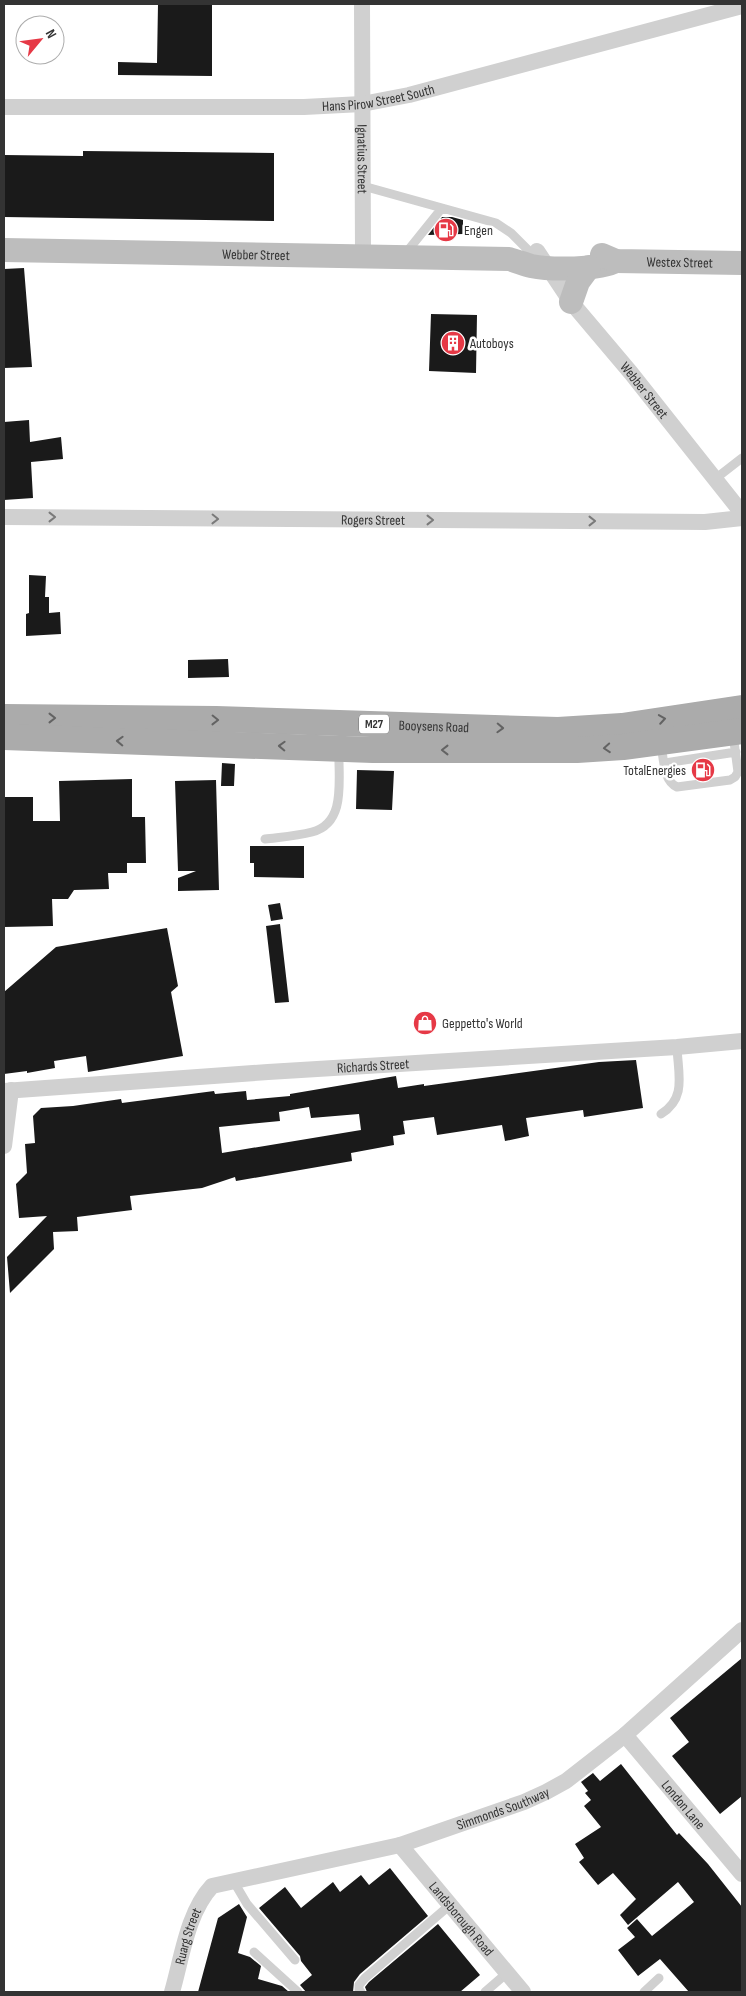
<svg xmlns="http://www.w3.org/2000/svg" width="746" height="1996" viewBox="0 0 746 1996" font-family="'Sofia Sans Condensed',sans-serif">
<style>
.building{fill:#1a1a1a;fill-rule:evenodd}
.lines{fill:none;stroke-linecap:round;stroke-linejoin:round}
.lane{stroke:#d0d0d0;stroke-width:9}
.street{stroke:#d0d0d0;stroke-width:16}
.secondary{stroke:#bdbdbd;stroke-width:24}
.primary{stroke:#ababab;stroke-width:26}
.oneway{stroke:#7a7a7a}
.oneway2{stroke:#636363}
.labels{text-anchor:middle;stroke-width:5;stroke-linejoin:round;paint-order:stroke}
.shield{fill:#fff;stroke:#707070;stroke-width:1}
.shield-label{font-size:12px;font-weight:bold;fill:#333}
.street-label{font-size:14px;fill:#333;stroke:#fff}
.poi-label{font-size:14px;fill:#333;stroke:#fff;text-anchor:start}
</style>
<rect width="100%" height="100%" fill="#fff"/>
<path class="building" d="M158 4H212V76L118 75V62L157 63Z
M83 151 274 153V221L4 217V155L83 156Z
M442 217H452L463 220V234L428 235Z
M24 268 32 367 4 368V269Z
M431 314 477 315 476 373 429 371Z
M29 420 30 442 61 437 63 459 31 462 33 498 4 500V422Z
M29 575 46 576 45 597H49V613L60 612 61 634 26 636V614L29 613Z
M228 659 229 677 188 678V660Z
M222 763 235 764 234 786H221Z
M357 770 394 771 392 810 356 809Z
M132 779V817H145L146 863H127V873H108L109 889 74 890 68 899H52L53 926 4 927V797H33V821H60L59 781Z
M216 780 219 890 178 891V878L196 871H178L175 781Z
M250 846H304V878L254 877V863H250Z
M280 903 283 919 271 921 268 905Z
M280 924 289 1002 275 1003 266 926Z
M167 928 178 986 171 992 183 1056 88 1072 86 1056 54 1061 55 1068 27 1073V1071L4 1074V992L56 947Z
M636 1060 643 1108 584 1117 583 1110 526 1118 529 1136 505 1141 502 1125 437 1135 434 1117 403 1121 405 1134 393 1136 394 1145 351 1153 352 1161 236 1181 235 1177 202 1188 130 1196 132 1210 77 1217 78 1231 53 1232 54 1249 10 1293 7 1257 47 1216 19 1218 16 1184 27 1173 25 1144 35 1143 33 1116 41 1108 73 1106 121 1099 122 1103 214 1091 215 1094 246 1091 247 1100 290 1096V1094L396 1076 398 1088 424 1084V1086L599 1062ZM309 1107 311 1118 359 1114 361 1130 222 1153 219 1127 280 1121 279 1112Z
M742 1658V1796L720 1814 672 1756 689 1742 670 1718Z
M621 1764 677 1835 679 1833 708 1864 742 1907V1992H689L660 1959 638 1976 618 1950 635 1937 627 1928 637 1919 652 1936 694 1902 678 1882 628 1925 620 1915 636 1899 613 1873 598 1885 579 1862 584 1858 575 1844 601 1827 584 1806 591 1800 585 1793 588 1791 581 1782 593 1773 600 1781Z
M390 1868 428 1916 360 1974 354 1982 353 1992H306L300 1985 312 1975 301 1961 300 1956 259 1908 285 1887 301 1908 333 1882 340 1892 361 1875 369 1885Z
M239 1904 247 1917 238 1953 250 1957 261 1966 258 1979 282 1986 289 1992H198L218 1918Z
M438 1924 480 1975 460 1992H367L365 1987 369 1982Z"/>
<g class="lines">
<path class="lane" d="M363 186 496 223 511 233 530 252
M405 254 442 208
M715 479 742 458
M661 745C664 759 663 781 677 787L730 780 735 777 738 772 733 734
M665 763 736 752
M265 839C281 837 297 836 312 832 347 823 338 779 339 751
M661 1114C687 1098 678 1074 677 1047
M234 1882 247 1904 295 1960
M254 1952 298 1992
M361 1992 359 1990V1985L365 1978 450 1905
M485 1992 507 1973
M644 1992 659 1978"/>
<g class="street">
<path id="s1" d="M362 4 363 255"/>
<path id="s2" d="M4 107H304L362 104 409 95 742 6"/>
<path id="s3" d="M537 251 571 302 631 373 742 513"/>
<path id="s4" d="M4 517 705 522 742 518"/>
<path id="s5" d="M4 1091 268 1072 677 1047 742 1041"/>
<path d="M4 1146 11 1090"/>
<path id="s6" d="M625 1735 742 1874"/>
<path id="s7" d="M400 1845 523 1992"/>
<path id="s8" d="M172 1992C182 1958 187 1913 212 1886L400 1845 524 1802 546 1792 566 1781 625 1735 742 1630"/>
</g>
<g class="secondary">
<path id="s9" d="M4 250 509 259C516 261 524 264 531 266 551 270 599 270 616 261"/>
<path id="s10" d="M602 255 616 261 742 263"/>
<path d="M571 302 578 282 589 267"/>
</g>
<g class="primary">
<path id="s11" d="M4 717 216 719 558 730 622 726 742 708"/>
<path d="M4 737 373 750H577L623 747 742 731"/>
</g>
</g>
<defs><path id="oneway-chevron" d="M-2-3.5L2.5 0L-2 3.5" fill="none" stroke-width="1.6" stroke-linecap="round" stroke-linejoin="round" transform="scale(1.25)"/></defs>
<g class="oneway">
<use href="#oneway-chevron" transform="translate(52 517)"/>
<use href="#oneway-chevron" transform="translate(215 519) rotate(1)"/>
<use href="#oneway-chevron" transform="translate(430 520)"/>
<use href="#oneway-chevron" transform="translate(592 521)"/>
</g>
<g class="oneway2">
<use href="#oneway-chevron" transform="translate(52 718)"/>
<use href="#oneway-chevron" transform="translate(662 719) rotate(-9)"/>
<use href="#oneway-chevron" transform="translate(215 720) rotate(1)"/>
<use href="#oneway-chevron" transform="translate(500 728) rotate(2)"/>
<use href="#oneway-chevron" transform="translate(120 741) rotate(-178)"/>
<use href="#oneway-chevron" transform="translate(282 746) rotate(-178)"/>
<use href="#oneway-chevron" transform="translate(607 748) rotate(176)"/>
<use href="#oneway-chevron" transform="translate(445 750) rotate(-180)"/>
</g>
<defs>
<g id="fuel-disc" transform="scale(1.25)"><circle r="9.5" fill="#e63946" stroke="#fff"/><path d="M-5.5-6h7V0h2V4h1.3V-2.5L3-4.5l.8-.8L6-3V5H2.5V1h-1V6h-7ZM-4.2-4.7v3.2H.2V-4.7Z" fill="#fff"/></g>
<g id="building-disc" transform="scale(1.25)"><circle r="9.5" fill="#e63946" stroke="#fff"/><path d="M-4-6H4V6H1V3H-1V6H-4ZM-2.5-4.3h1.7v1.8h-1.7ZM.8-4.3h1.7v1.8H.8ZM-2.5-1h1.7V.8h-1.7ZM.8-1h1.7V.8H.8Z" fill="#fff"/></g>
<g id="shop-disc" transform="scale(1.25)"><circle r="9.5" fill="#e63946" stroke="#fff"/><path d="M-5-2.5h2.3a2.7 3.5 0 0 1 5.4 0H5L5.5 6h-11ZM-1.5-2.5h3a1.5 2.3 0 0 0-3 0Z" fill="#fff"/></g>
</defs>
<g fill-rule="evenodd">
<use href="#fuel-disc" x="446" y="230"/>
<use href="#building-disc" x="453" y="343"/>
<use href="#fuel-disc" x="703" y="770"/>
<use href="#shop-disc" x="425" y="1023"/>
</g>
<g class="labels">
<rect class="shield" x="359" y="714.5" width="30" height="19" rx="4"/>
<g class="shield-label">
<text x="374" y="728">M27</text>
</g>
<g class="street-label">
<text dy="5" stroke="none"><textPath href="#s2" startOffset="375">Hans Pirow Street South</textPath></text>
<text dy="5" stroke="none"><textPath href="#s1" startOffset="155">Ignatius Street</textPath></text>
<text dy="5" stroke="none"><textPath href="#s9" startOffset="252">Webber Street</textPath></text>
<text dy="5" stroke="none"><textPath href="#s10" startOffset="79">Westex Street</textPath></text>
<text dy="5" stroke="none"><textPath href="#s3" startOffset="176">Webber Street</textPath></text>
<text dy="5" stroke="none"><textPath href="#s4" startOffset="369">Rogers Street</textPath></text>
<text dy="5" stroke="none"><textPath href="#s11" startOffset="430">Booysens Road</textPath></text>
<text dy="5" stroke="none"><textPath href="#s5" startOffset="370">Richards Street</textPath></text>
<text dy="5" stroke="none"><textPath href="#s6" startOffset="91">London Lane</textPath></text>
<text dy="5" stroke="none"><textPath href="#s8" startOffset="416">Simmonds Southway</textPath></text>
<text dy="5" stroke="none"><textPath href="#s7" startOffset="96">Landsborough Road</textPath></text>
<text dy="5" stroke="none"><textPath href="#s8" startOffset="58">Ruarg Street</textPath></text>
</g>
<g class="poi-label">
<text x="464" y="235">Engen</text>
<text x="470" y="348">Autoboys</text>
<text x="686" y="775" text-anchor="end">TotalEnergies</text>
<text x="442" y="1028">Geppetto's World</text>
</g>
</g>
<rect width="746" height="1996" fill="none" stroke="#333333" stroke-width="10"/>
<g transform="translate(40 40) rotate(61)"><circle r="24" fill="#ffffff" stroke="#adadad"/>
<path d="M0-4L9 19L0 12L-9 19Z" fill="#e63946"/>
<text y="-8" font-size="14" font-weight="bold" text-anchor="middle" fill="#333333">N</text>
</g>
</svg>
